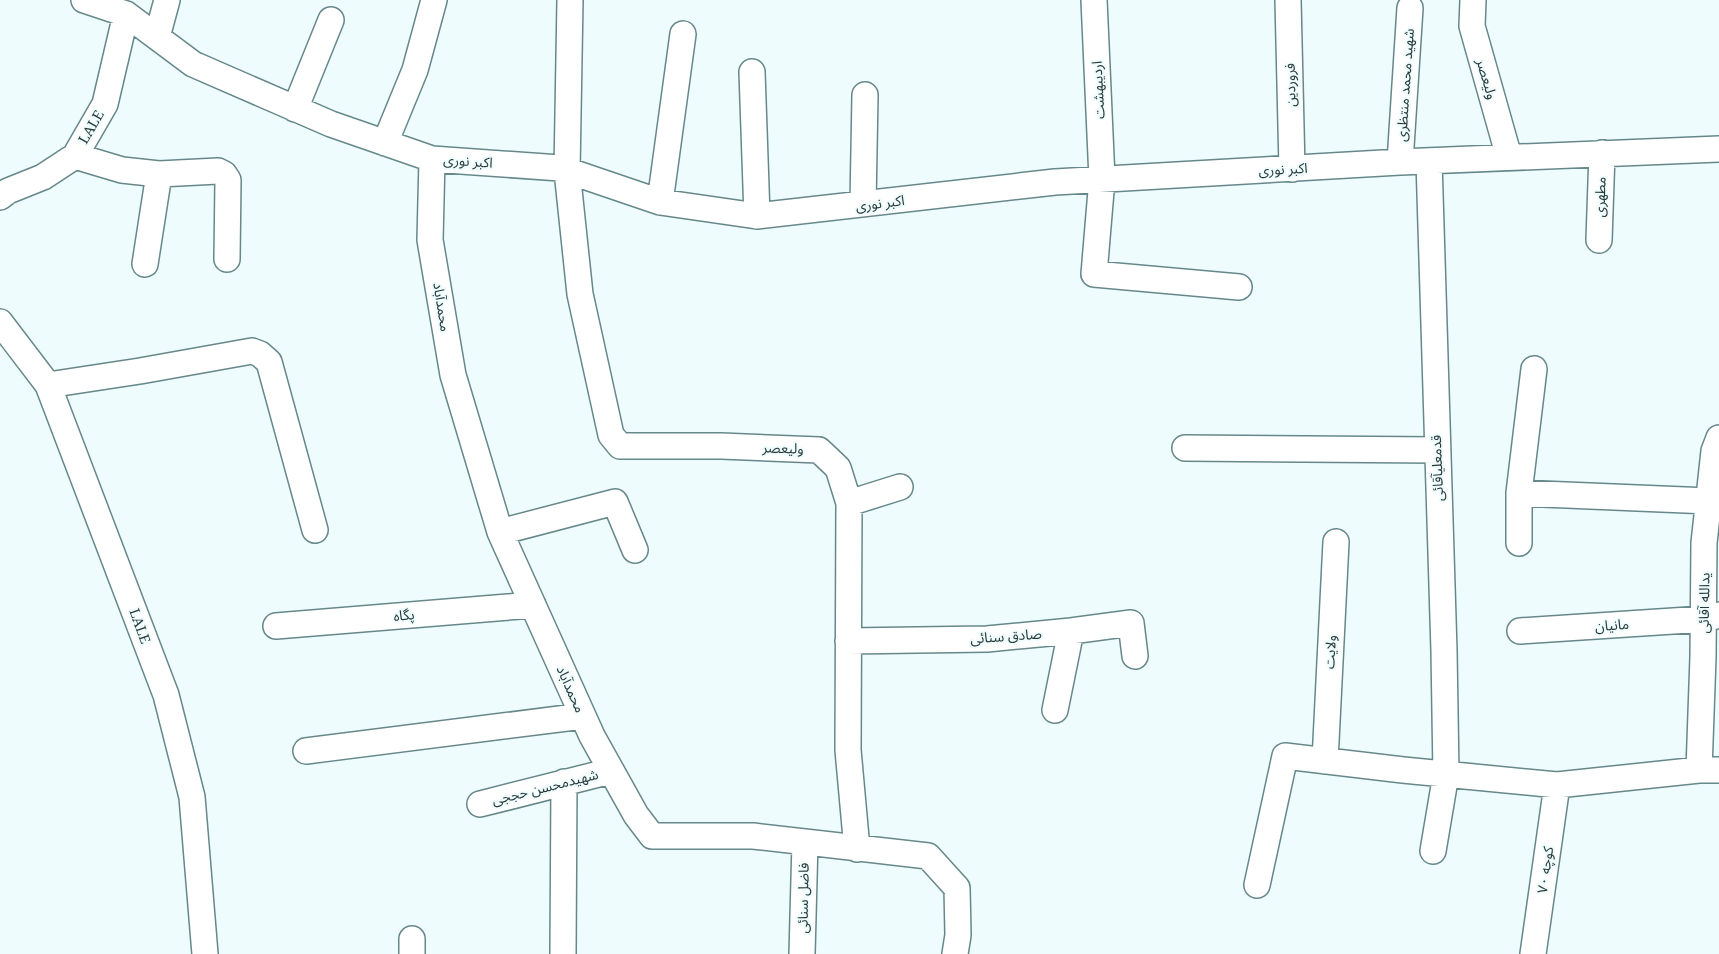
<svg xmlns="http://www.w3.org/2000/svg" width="1719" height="954" viewBox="0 0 1719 954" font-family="'Noto Serif','Noto Sans Arabic',serif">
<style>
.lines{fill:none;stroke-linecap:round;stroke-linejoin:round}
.street-casing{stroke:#66888a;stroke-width:28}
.street{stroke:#fff;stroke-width:25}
.labels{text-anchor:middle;stroke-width:4;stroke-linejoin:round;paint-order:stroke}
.street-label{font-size:14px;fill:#293838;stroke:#eefcfd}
</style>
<rect width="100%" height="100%" fill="#eefcfd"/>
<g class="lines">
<g class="street-casing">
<path id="street" d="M84 0 126 14 193 64 331 124 432 159 560 168 660 202 757 216 1055 182 1400 162 1719 149
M570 0 567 171 580 294 611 435 620 446H721L819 450 838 468 849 503 848 750 857 849
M1094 0 1102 179 1094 274 1239 287
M1288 0 1292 169
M1473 0 1472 26 1509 157
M157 37 167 0
M752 72 757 216
M295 109 331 20
M385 143 415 70 434 0
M75 156 122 170 159 174 218 171 224 174 228 180 227 259
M432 159 430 240 453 375 500 532 592 736 636 815 652 836H753L928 856 957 888 958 935 955 954
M1429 161 1444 651 1446 774 1433 851
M1400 162 1410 8
M0 197 8 191 43 177 75 156 105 104 126 14
M660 202 683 34
M863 204 865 95
M1599 240 1602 153
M145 264 159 174
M0 322 48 385 166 695 192 797 205 954
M48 385 140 371 252 351 260 354 269 362 315 530
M1185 448 1437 450
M1519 493 1709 501
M849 503 900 487
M500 532 615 502 635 550
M1519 543V493L1534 369
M276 626 533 605
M1520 631 1704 619 1719 615
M848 641 987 639 1071 631 1131 623 1135 656
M1055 710 1071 631
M306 751 583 716
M1325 761 1336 542
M1699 770 1703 657 1704 543 1714 451 1719 438
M480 804 611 771
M1257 885 1285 756 1403 770 1557 785 1699 770H1719
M412 939V954
M563 954 564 782
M802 954 805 842
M1533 954 1557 785"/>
</g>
<use href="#street" class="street"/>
</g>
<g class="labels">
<g class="street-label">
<text transform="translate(1487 79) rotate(74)" y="5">ولیعصر</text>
<text transform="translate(1290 85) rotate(-91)" y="5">فروردین</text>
<text transform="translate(1405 85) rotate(-86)" y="5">شهید محمد منتظری</text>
<text transform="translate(1098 90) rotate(-93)" y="5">اردیبهشت</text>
<text transform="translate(91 127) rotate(-60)" y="5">LALE</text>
<text transform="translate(468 161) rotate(4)" y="5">اکبر نوری</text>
<text transform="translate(1283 169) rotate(-3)" y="5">اکبر نوری</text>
<text transform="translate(1600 197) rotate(-88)" y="5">مطهری</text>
<text transform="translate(880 203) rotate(-7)" y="5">اکبر نوری</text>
<text transform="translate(442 307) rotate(81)" y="5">محمدآباد</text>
<text transform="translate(783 448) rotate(2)" y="5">ولیعصر</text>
<text transform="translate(1437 468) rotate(-92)" y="5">قدمعلیآقائی</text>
<text transform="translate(1704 603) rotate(-89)" y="5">یدالله آقائی</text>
<text transform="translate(404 615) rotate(-5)" y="5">پگاه</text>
<text transform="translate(1612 625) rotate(-4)" y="5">مانیان</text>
<text transform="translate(140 626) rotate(70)" y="5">LALE</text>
<text transform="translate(1006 636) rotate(-4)" y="5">صادق سنائی</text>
<text transform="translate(1330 652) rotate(-87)" y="5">ولایت</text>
<text transform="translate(571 689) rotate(66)" y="5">محمدآباد</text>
<text transform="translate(545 787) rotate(-14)" y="5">شهیدمحسن حججی</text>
<text transform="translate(1545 870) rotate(-82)" y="5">کوچه ۷۰</text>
<text transform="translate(803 898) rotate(-89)" y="5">فاضل سنائی</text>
</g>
</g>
</svg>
